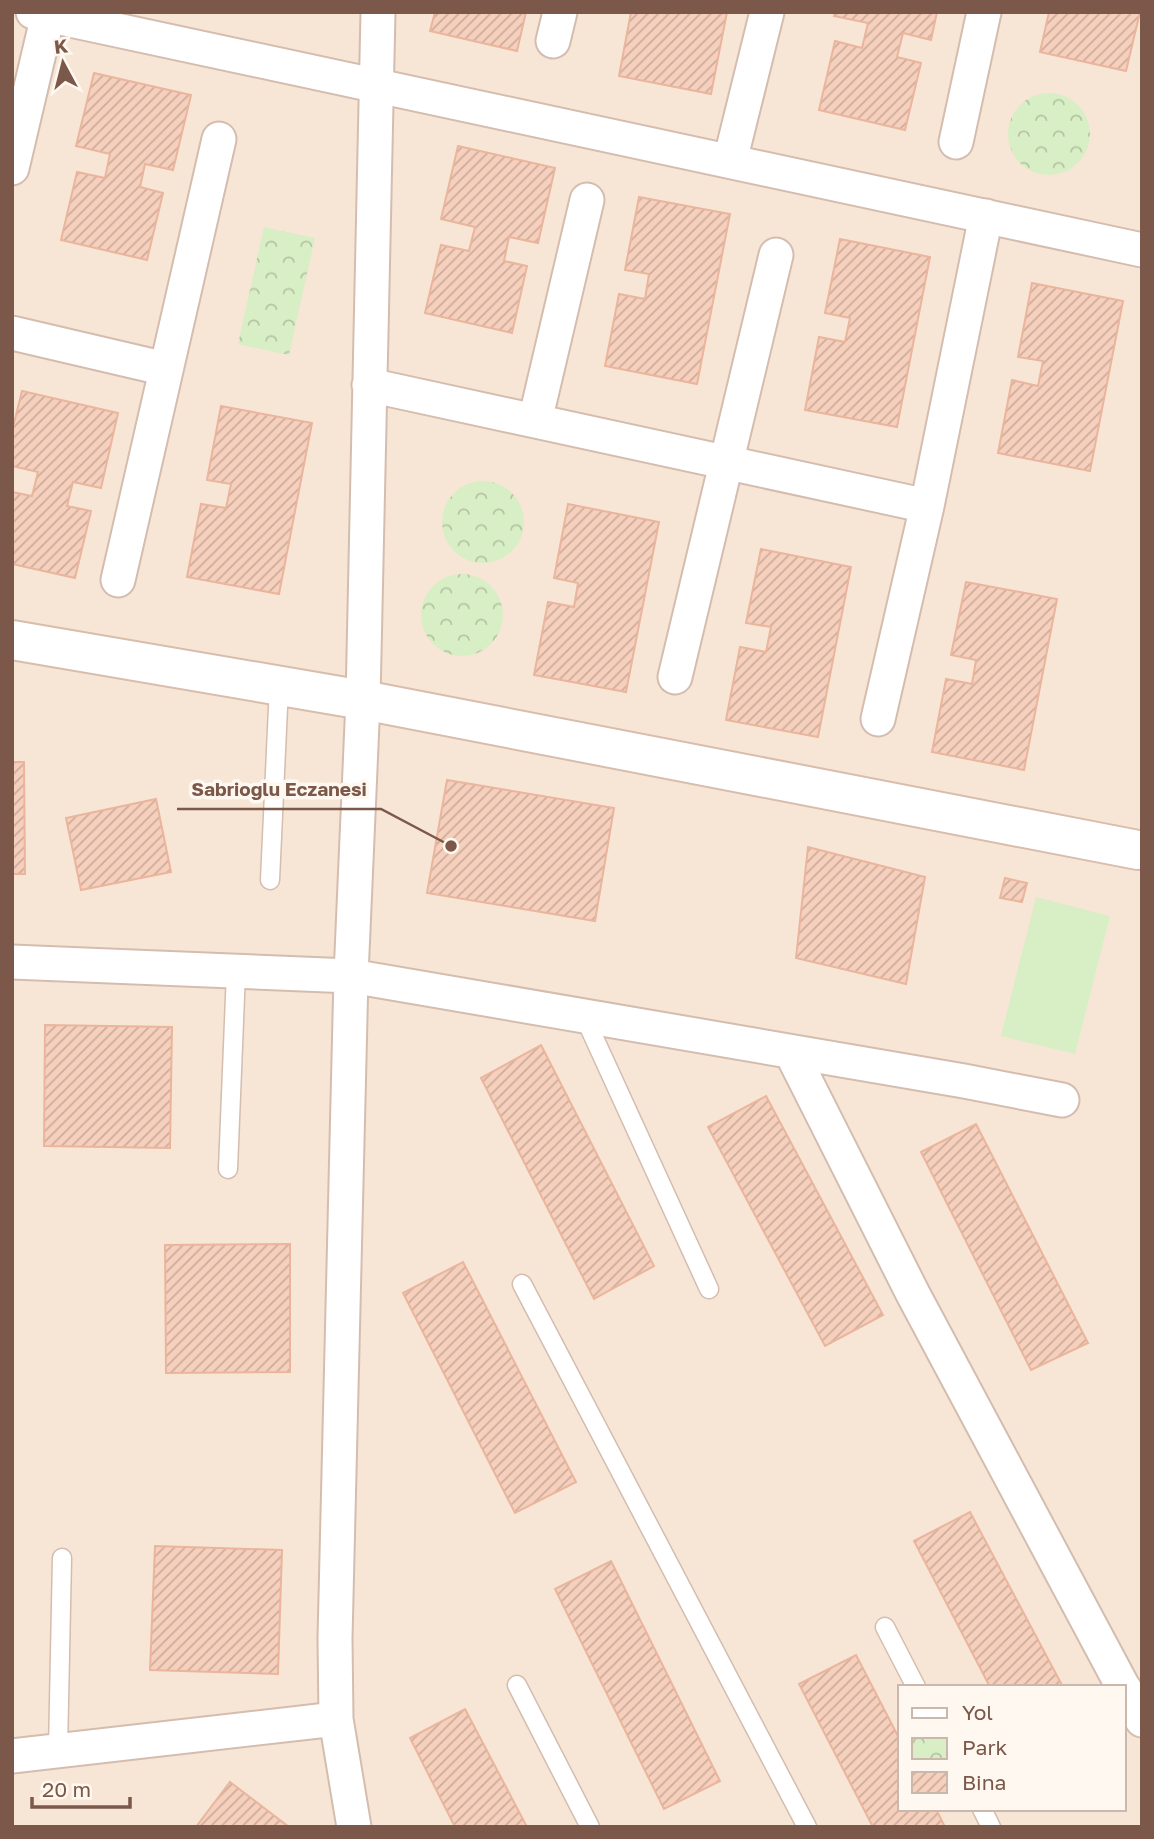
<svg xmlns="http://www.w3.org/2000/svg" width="1154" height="1839" viewBox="0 0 1154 1839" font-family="'Golos Text',sans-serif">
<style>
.residential{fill:#f7e6d6;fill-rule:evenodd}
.park{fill:url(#park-crowns)}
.pitch{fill:#d8eec5}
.building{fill:url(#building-hatch);stroke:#eab59c;stroke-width:2}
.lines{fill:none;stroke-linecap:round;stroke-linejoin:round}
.lane-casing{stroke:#d4bdaf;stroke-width:21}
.street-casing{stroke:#d4bdaf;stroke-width:37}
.secondary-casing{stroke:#d8bdac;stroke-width:42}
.lane{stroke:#fff;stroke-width:18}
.street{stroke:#fff;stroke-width:33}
.secondary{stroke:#fff;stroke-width:38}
.leader{fill:none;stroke:#7b5849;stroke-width:2.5}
.callout-dot{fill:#7b5849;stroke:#fff8f0;stroke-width:2.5}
.callout-label{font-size:19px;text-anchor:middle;font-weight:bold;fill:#7b5849;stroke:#fff8f0;stroke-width:7;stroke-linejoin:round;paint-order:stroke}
</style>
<defs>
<pattern id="park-crowns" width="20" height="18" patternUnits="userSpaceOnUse" patternTransform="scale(1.75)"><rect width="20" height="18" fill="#d8eec5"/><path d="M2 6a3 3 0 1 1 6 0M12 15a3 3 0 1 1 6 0" fill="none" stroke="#b4c4a2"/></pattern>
<pattern id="building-hatch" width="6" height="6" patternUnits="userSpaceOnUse" patternTransform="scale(1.75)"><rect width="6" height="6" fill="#f6d0bd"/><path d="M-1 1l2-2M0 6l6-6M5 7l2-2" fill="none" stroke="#ccac9c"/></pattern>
</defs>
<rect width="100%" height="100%" fill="#fef4e8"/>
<path class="residential" d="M12 12H1142V1827H12ZM900 1687H1124V1809H900Z"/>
<path class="park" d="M1008 134a41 41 0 1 1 82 0a41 41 0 1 1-82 0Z
M264 227 315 238 289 355 238 344Z
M442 522a41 41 0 1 1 82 0a41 41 0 1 1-82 0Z
M421 615a41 41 0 1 1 82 0a41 41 0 1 1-82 0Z"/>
<path class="pitch" d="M1036 897 1110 916 1075 1054 1001 1036Z"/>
<path class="building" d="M435 12H526L517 51 430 31Z
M631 12H727L711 94 619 76Z
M835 12H937L931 40 903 33 897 57 921 63 905 130 819 110 835 41 862 48 868 23 834 16Z
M1049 12H1140L1126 71 1040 52Z
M94 73 191 95 173 170 145 164 140 187 163 193 147 260 61 240 77 172 105 178 110 154 76 146Z
M458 146 555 168 538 243 509 237 504 261 527 266 512 333 425 313 441 245 469 251 475 227 441 219Z
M639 197 730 214 697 384 605 366 619 294 645 299 649 274 625 270Z
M840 239 930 257 897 427 805 410 819 337 845 342 850 318 825 313Z
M1032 283 1123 301 1090 471 998 453 1012 380 1038 386 1043 361 1018 357Z
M22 391 118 413 101 488 73 482 67 506 91 511 75 578 12 564V492L32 496 38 472 12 466V431Z
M221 406 312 423 279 594 187 577 201 504 226 508 231 484 207 480Z
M568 504 659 522 626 692 534 675 548 602 574 607 578 583 554 578Z
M761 549 851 567 818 737 726 720 740 647 766 652 771 627 746 623Z
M966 582 1057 599 1024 770 932 752 946 679 972 684 976 660 951 655Z
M12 762H24L25 874H12Z
M447 780 614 808 595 921 427 893Z
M156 799 171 872 81 890 66 818Z
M808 847 925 877 906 984 796 958Z
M1005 878 1027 883 1022 902 1000 898Z
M45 1025 172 1027 170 1148 44 1146Z
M541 1045 654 1266 594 1299 481 1078Z
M766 1096 883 1315 825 1346 708 1127Z
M976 1124 1088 1343 1031 1370 921 1152Z
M290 1244V1372L166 1373 165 1245Z
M463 1262 576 1482 515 1513 403 1293Z
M970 1512 1063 1687H990L914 1541Z
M155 1546 282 1550 278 1674 150 1670Z
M611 1561 720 1781 664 1809 555 1589Z
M856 1655 900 1740V1809H936L945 1827H873L799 1684Z
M465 1709 527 1827H455L410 1738Z
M230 1782 289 1827H196Z"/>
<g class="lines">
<g class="lane-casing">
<path id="lane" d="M270 880 279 686
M584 1016 709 1289
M228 1169 236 972
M522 1284 807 1827
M885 1627 916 1687
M517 1685 590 1827
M58 1750 62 1558
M982 1809 991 1827"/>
</g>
<g class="street-casing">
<path id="street" d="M33 12 1142 250
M553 41 560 12
M956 142 984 12
M730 161 767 12
M12 168 48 15
M12 333 166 369
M369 385 927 506
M535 421 587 200
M118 580 219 139
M675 677 776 255
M878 719 927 506 986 216
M12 962 351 976 964 1081 1062 1100
M791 1052 913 1294 1123 1687
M1124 1688 1142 1720
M12 1756 336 1719
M354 1827 336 1719 335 1638 351 976 363 700 378 12"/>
</g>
<g class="secondary-casing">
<path id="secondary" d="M12 640 363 700 1138 850"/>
</g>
<use href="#lane" class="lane"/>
<use href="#street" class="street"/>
<use href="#secondary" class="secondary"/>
</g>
<path class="leader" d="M451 846L381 809H177"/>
<circle class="callout-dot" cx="451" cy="846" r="7"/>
<g class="callout-label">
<text x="279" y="796">Sabrioğlu Eczanesi</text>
</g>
<rect width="1154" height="1839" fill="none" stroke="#7b5849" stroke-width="28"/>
<rect x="898" y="1685" width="228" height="126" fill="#fff8f0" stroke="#cab8ad" stroke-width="2"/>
<rect x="912" y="1708" width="35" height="10" fill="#ffffff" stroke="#cab8ad" stroke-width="2"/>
<text x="962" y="1720" font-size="21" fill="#7b5849">Yol</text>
<rect x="912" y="1738" width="35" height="21" fill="url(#park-crowns)" stroke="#cab8ad" stroke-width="2"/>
<text x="962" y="1755" font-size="21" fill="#7b5849">Park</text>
<rect x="912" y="1772" width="35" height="21" fill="url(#building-hatch)" stroke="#cab8ad" stroke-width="2"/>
<text x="962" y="1790" font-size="21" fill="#7b5849">Bina</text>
<g transform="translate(63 63) rotate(353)" stroke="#fff8f0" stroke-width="5" paint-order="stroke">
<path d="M0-5L12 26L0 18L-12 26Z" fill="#7b5849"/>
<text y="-10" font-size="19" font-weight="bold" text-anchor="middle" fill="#7b5849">K</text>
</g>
<path d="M32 1797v10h98v-10" fill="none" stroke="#7b5849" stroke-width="3.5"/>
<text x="42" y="1797" font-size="21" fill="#7b5849" stroke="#fff8f0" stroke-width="5" paint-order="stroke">20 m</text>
</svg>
